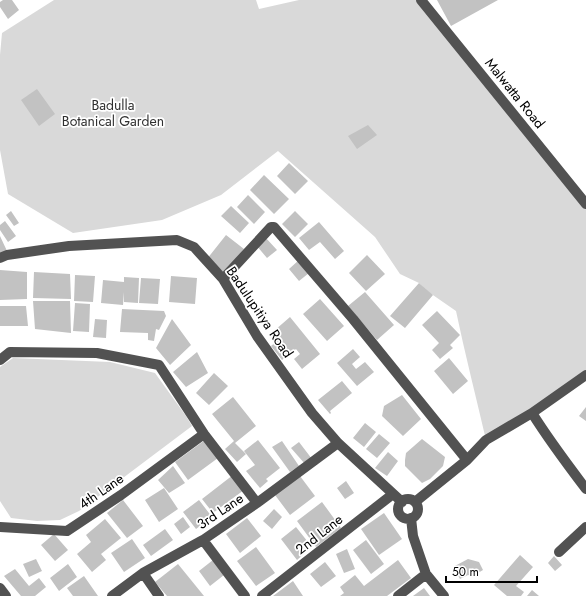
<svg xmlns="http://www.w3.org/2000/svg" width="586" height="596" viewBox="0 0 586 596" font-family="Jost,sans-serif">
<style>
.green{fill:#d9d9d9}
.building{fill:#c2c2c2}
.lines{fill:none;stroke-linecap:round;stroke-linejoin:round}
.minor{stroke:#525252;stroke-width:10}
.labels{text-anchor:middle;stroke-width:3.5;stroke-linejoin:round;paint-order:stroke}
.street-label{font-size:14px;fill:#000;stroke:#fff}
.park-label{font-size:14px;fill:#303030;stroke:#fff}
</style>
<rect width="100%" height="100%" fill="#fff"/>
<path class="green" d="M54 0H256L259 9 299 0H421L586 204V375L486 440C476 397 465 354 456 311L430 293 419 283 400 274 375 237 278 151 221 195 162 220 73 233 8 194 0 150V55L2 33Z
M13 358 110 362 155 373 186 416 192 426 79 511 60 520 37 521 11 518 0 501V367Z"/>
<path class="building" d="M3 0H12L19 10 8 19 0 7V2Z
M437 0H498L451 26Z
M37 89 55 114 39 126 21 100Z
M368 125 377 135 357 149 348 136Z
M289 163 308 181 295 194 277 176Z
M264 175 289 199 274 214 250 190Z
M248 195 265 212 254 224 237 207Z
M231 206 249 223 240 233 221 216Z
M11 211 19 223 14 226 6 215Z
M295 211 308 224 295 237 282 224Z
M5 221 16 236 8 242 0 230V225Z
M319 222 344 251 335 259 320 242 309 250 299 238Z
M226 235 244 249 225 273 207 259Z
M0 236 7 251 0 255Z
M265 237 277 250 267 258 256 245Z
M367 255 385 274 366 291 349 273Z
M299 260 309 273 299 281 289 269Z
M0 270 27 272V299L0 300Z
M34 272 70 274 71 299 33 298Z
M75 275 95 276 93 302 74 301Z
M171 276 197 278 195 304 169 302Z
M124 277 139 278 138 303 124 302V292L123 305 101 303 103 280 124 282Z
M141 278 160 279 158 304 139 303Z
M419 283 433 295 405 328 390 316Z
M365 292 394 325 377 340 348 306Z
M320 299 344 326 327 341 303 314Z
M33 301H70L71 333 35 329Z
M75 303 90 304 89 332 73 331Z
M0 306H26L28 326H0Z
M122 309 164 311 166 316 159 330 156 329 154 341 148 340V333L120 332Z
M437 311 460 335 450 345 453 348 440 359 432 350 439 343 422 325Z
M290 317 320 354 302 369 294 359 300 354 296 349 282 360 271 346 281 338 275 330Z
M95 319 107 320 106 338 93 337Z
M172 319 191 345 170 365 156 348Z
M353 349 360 357 352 364 356 369 365 362 374 372 357 386 337 363Z
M197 352 208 373 186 387 173 372Z
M449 358 468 381 453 394 434 371Z
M214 373 228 386 209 405 196 393Z
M342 381 352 393 330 411 331 413 330 414 318 400Z
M402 395 421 419 403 436 382 416 384 406Z
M233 397 256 426 235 443 246 454 237 462 225 449 234 441 212 414Z
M586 407V421L579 416Z
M365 423 376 432 364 447 353 438Z
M379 434 390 443 377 458 366 449Z
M422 439 445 457 443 466 430 479 422 483 405 466V460L406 453Z
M205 440 218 458 188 480 175 462Z
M258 440 280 468 266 479 268 481 260 488 246 471 255 465 244 451Z
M282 441 299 466 290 472 272 447Z
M299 442 312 459 305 464 291 448Z
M388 452 398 461 387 476 375 468Z
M173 466 185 483 169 493 158 480Z
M233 475 244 490 213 513 202 499Z
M300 476 315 496 290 515 275 495Z
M346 481 354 493 345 499 337 488Z
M164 488 178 509 159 522 145 500Z
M123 500 143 526 127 538 107 513Z
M199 500 212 517 196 529 183 512Z
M322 502 341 528 316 547 297 521Z
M274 509 282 517 272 529 263 521Z
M384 513 402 539 379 555 361 529Z
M183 517 190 527 181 534 174 524Z
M247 518 261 536 240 553 226 534Z
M105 519 121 538 101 554 106 560 92 572 77 554 91 542 86 535Z
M296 527 312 547 297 560 281 539Z
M165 529 173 540 151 556 143 545Z
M54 534 68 550 55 561 41 545Z
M132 539 145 558 124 572 111 553Z
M366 540 384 564 371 574 353 550Z
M256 547 275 573 256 586 237 561Z
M347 549 355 569 344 573 336 554Z
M520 555 533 567 516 586 524 592 521 596H507L494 585Z
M554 556 562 565 555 571 548 563Z
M36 559 42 571 29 577 23 564Z
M468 559 479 562 483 570 473 576 468 575 460 579 453 567Z
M213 560 224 575 210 586 199 571Z
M398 560 411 578 387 596H340L344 593 340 587 355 575 364 586Z
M325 562 336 576 321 587 310 574Z
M68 564 77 577 59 591 50 578Z
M178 564 204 596H167L155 582Z
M15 569 29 586 39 578 46 587 35 596H21L4 576Z
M84 576 98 596H73L67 588Z
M293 581 303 596H273Z
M424 588 430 596H413Z
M532 590 539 596H527Z"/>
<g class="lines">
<path class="minor" d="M421 0 586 204
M0 258 7 255 69 246 177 240 194 247 223 279 257 336 312 413 338 443 402 502
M223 279 271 227H274L353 319 467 460
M0 360 10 352 97 353 159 365 204 434 257 503
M532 413C549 440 567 464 586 489
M398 509a10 10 0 1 1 20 0a10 10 0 1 1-20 0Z
M415 502 467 460 486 440 532 413 586 375
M411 518 413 536 426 574 444 596
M0 527 67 531 121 495 204 434
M203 540 245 596
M559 552 586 527
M143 573 159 596
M0 588 6 596
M112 596 143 573 203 540 257 503 338 443
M262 596 393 494
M398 596 426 574"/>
</g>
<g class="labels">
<g class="street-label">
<text transform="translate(515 93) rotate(51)" y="5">Malwatta Road</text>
<text transform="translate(260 312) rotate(56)" y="5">Badulupitiya Road</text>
<text transform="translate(101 491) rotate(-35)" y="5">4th Lane</text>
<text transform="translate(220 511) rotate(-34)" y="5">3rd Lane</text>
<text transform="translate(319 534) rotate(-38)" y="5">2nd Lane</text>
</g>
<g class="park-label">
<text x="113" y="110">Badulla<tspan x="113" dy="16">Botanical Garden</tspan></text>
</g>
</g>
<path d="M446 576v6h91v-6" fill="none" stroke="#000000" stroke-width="2"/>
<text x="452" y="576" font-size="12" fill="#000000" stroke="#ffffff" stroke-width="3" paint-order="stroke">50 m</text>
</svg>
